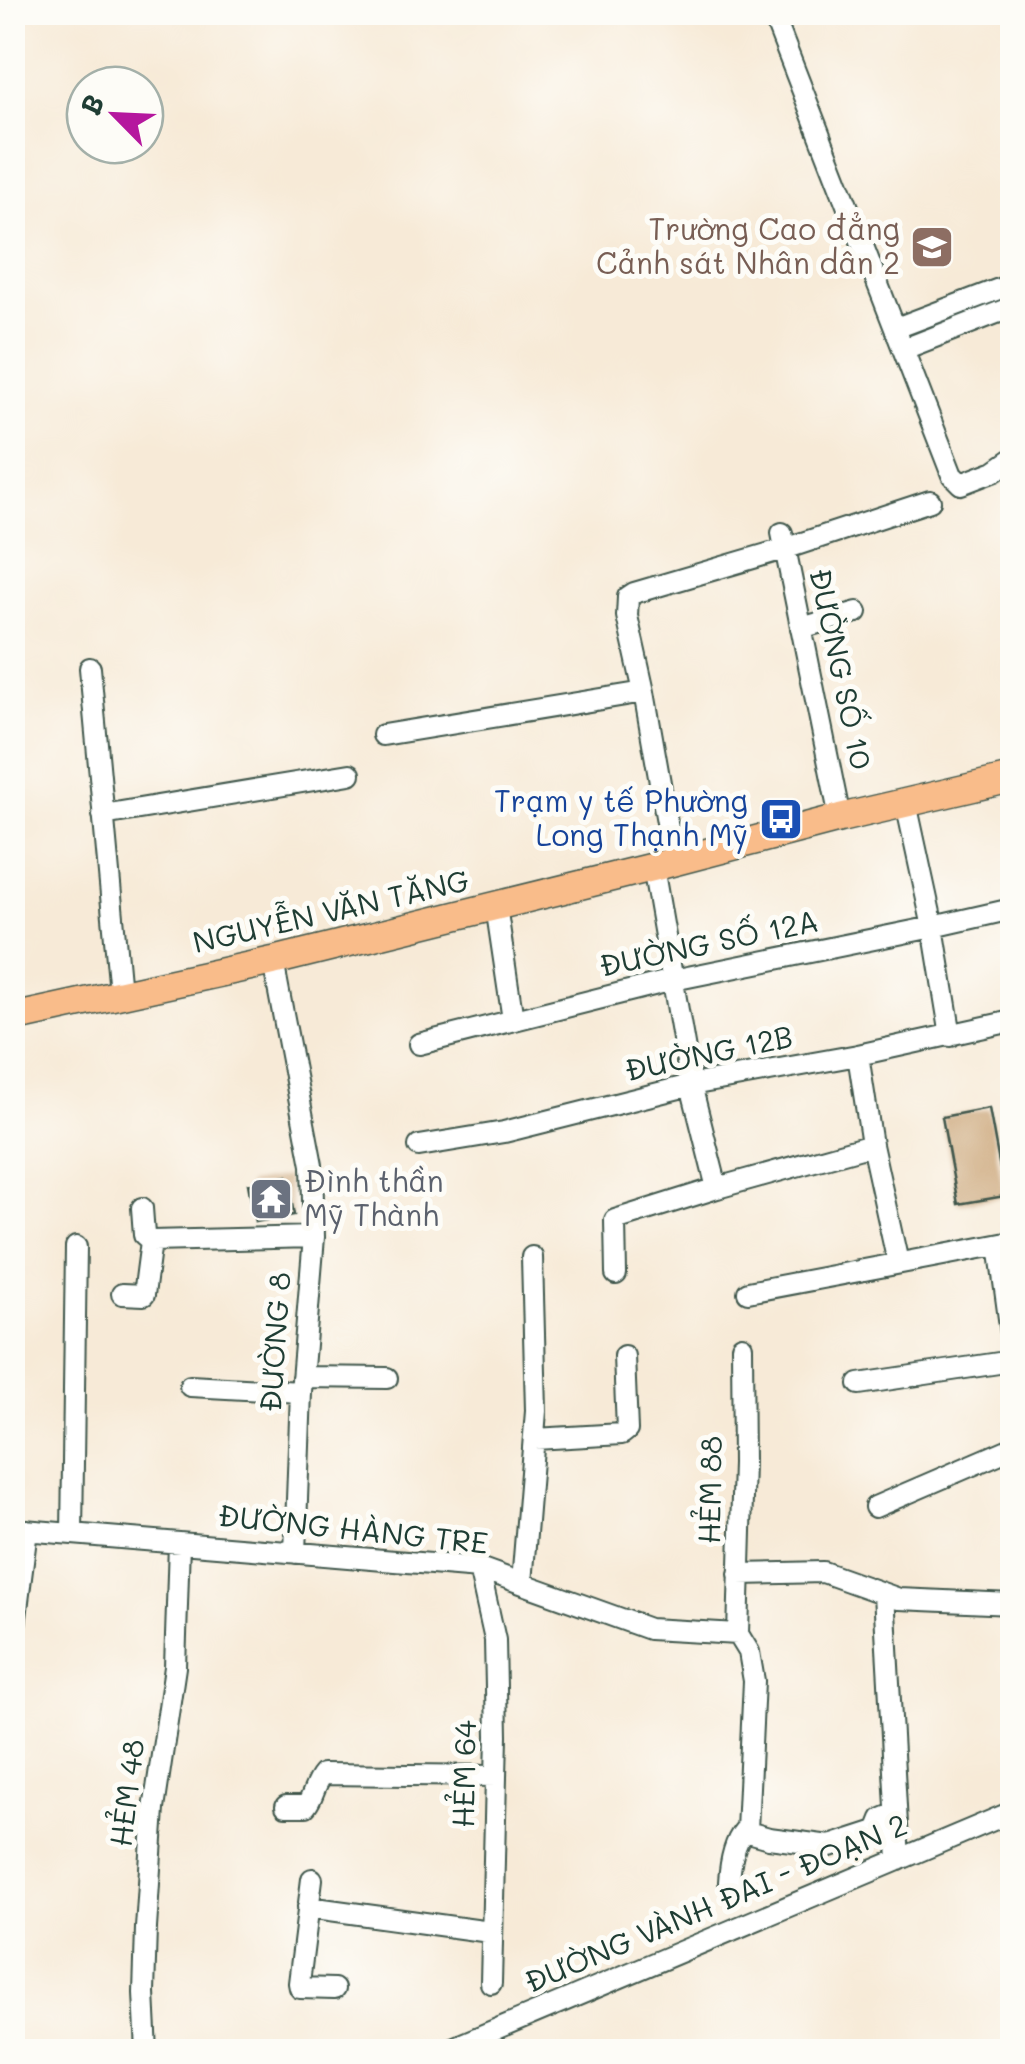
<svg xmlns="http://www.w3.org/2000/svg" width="1025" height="2064" viewBox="0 0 1025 2064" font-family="Mali,sans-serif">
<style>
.building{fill:#c8a071}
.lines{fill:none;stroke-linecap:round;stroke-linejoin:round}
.minor-casing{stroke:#3f574c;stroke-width:24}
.major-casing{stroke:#3f574c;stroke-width:31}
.minor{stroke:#fff;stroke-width:20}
.major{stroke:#f9bc8a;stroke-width:28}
.labels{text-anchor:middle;stroke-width:10;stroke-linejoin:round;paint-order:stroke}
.education-label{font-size:30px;fill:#785e54;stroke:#fdfcf7;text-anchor:end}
.street-label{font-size:30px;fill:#1f3d34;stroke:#fdfcf7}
.transit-label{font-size:30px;fill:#164399;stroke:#fdfcf7;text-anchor:end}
.worship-label{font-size:30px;fill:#5b616d;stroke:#fdfcf7;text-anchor:start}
</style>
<rect width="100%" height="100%" fill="#fdfcf7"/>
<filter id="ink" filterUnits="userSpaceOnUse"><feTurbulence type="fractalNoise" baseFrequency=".01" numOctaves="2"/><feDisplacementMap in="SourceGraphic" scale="20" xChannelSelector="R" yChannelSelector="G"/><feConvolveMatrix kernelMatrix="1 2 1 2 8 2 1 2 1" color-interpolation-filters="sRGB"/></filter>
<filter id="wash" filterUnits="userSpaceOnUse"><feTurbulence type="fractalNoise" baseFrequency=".0048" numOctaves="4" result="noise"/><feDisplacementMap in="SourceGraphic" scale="40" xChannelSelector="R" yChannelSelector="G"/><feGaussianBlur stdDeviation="2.25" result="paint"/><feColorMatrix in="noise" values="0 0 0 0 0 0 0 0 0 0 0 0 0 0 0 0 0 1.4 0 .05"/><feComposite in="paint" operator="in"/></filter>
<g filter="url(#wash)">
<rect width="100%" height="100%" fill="#f7ead7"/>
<g id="blocks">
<path class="building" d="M989 1108 1005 1196 958 1204 942 1117Z
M287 1176 294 1215 255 1222 248 1184Z"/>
</g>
</g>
<g filter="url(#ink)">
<use href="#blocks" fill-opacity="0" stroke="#3f574c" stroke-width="2.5"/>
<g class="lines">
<g class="minor-casing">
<path id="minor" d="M772 12 952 475 961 484 995 471 1012 459
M896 328 1012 284
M904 349 1012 307
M782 533 840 818
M801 628 857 612
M90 668 120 993
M383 735 644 692
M906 803 933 927 951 1036
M103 815 350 774
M674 862 644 692 627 616 628 597 634 593 784 549 930 501
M653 867 691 1085 717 1188
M496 906 513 1020
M273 961 312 1165 314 1237 301 1392 295 1553
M419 1044 673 980 933 927 1012 909
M858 1055 872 1145 898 1263
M419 1146 504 1132 691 1085 858 1055 1012 1021
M142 1208 144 1235 151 1241
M999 1245 1012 1341
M616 1274 615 1220 717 1188 872 1145
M748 1292 1012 1242
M122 1294 144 1295 151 1241 314 1237
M302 1377 387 1378
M859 1384 1012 1361
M190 1386 301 1392
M535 1439 622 1434 627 1430 624 1356
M875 1507 1012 1448
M12 1529 479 1568 649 1629 738 1634
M72 1534 76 1247
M479 1568 495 1640 497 1736 491 1983
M739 1574 823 1572 899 1599 1012 1604
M522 1583 536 1411 532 1257
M884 1594 899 1860
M738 1634 743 1463 742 1346
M738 1634 749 1652 754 1681 747 1830
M12 1649 27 1530
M286 1806H306C314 1796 314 1784 323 1774L496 1776
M312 1879 299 1983 300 1988 334 1989
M729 1882C730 1865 733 1844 744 1831L769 1838 830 1846 873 1832 878 1829 882 1819 896 1813
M308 1907 490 1932
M147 2052 144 1993 146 1928 154 1809 175 1667 179 1543
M443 2052 1012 1812"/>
</g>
<g class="major-casing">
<path id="major" d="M12 1018 273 961 653 867 840 818 1012 778"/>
</g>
<use href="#minor" class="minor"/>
<use href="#major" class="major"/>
</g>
</g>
<defs>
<g id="university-square" transform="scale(2.25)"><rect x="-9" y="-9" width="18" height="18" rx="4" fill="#8d6e63" stroke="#fdfcf7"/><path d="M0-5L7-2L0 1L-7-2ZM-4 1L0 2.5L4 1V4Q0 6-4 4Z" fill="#fff"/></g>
<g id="bus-square" transform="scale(2.25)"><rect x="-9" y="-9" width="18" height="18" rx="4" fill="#1a4fb4" stroke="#fdfcf7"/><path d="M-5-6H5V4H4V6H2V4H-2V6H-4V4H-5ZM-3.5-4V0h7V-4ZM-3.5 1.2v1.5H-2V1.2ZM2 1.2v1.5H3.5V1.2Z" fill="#fff"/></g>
<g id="temple-square" transform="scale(2.25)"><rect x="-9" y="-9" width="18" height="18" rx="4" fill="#6b7280" stroke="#fdfcf7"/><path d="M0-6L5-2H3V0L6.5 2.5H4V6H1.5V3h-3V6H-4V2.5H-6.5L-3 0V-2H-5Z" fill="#fff"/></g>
</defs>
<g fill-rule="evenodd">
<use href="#university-square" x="932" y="247"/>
<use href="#bus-square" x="781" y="819"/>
<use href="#temple-square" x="271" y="1199"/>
</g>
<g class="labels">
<g class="education-label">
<text x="900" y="240">Trường Cao đẳng<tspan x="900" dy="34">Cảnh sát Nhân dân 2</tspan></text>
</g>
<g class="street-label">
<text transform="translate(840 669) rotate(78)" y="10">ĐƯỜNG SỐ 10</text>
<text transform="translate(331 912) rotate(-13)" y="10">NGUYỄN VĂN TĂNG</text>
<text transform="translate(709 944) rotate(-12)" y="10">ĐƯỜNG SỐ 12A</text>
<text transform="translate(709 1054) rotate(-12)" y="10">ĐƯỜNG 12B</text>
<text transform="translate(276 1342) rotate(-86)" y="10">ĐƯỜNG 8</text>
<text transform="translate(711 1490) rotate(-89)" y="10">HẺM 88</text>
<text transform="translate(353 1530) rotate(6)" y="10">ĐƯỜNG HÀNG TRE</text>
<text transform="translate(465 1774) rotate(-89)" y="10">HẺM 64</text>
<text transform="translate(128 1793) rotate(-83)" y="10">HẺM 48</text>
<text transform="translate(716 1904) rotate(-23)" y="10">ĐƯỜNG VÀNH ĐAI - ĐOẠN 2</text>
</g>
<g class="transit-label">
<text x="748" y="812">Trạm y tế Phường<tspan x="748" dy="34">Long Thạnh Mỹ</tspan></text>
</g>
<g class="worship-label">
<text x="304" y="1192">Đình thần<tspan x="304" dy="34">Mỹ Thành</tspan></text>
</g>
</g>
<rect width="1025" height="2064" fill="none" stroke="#fdfcf7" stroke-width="50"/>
<g transform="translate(115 115) rotate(294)"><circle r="48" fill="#fdfcf7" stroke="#a4b0a9" stroke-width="2.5"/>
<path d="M0-8L18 38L0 25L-18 38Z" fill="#b5179e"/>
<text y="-15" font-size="28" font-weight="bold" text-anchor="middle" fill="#1f3d34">B</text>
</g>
</svg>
